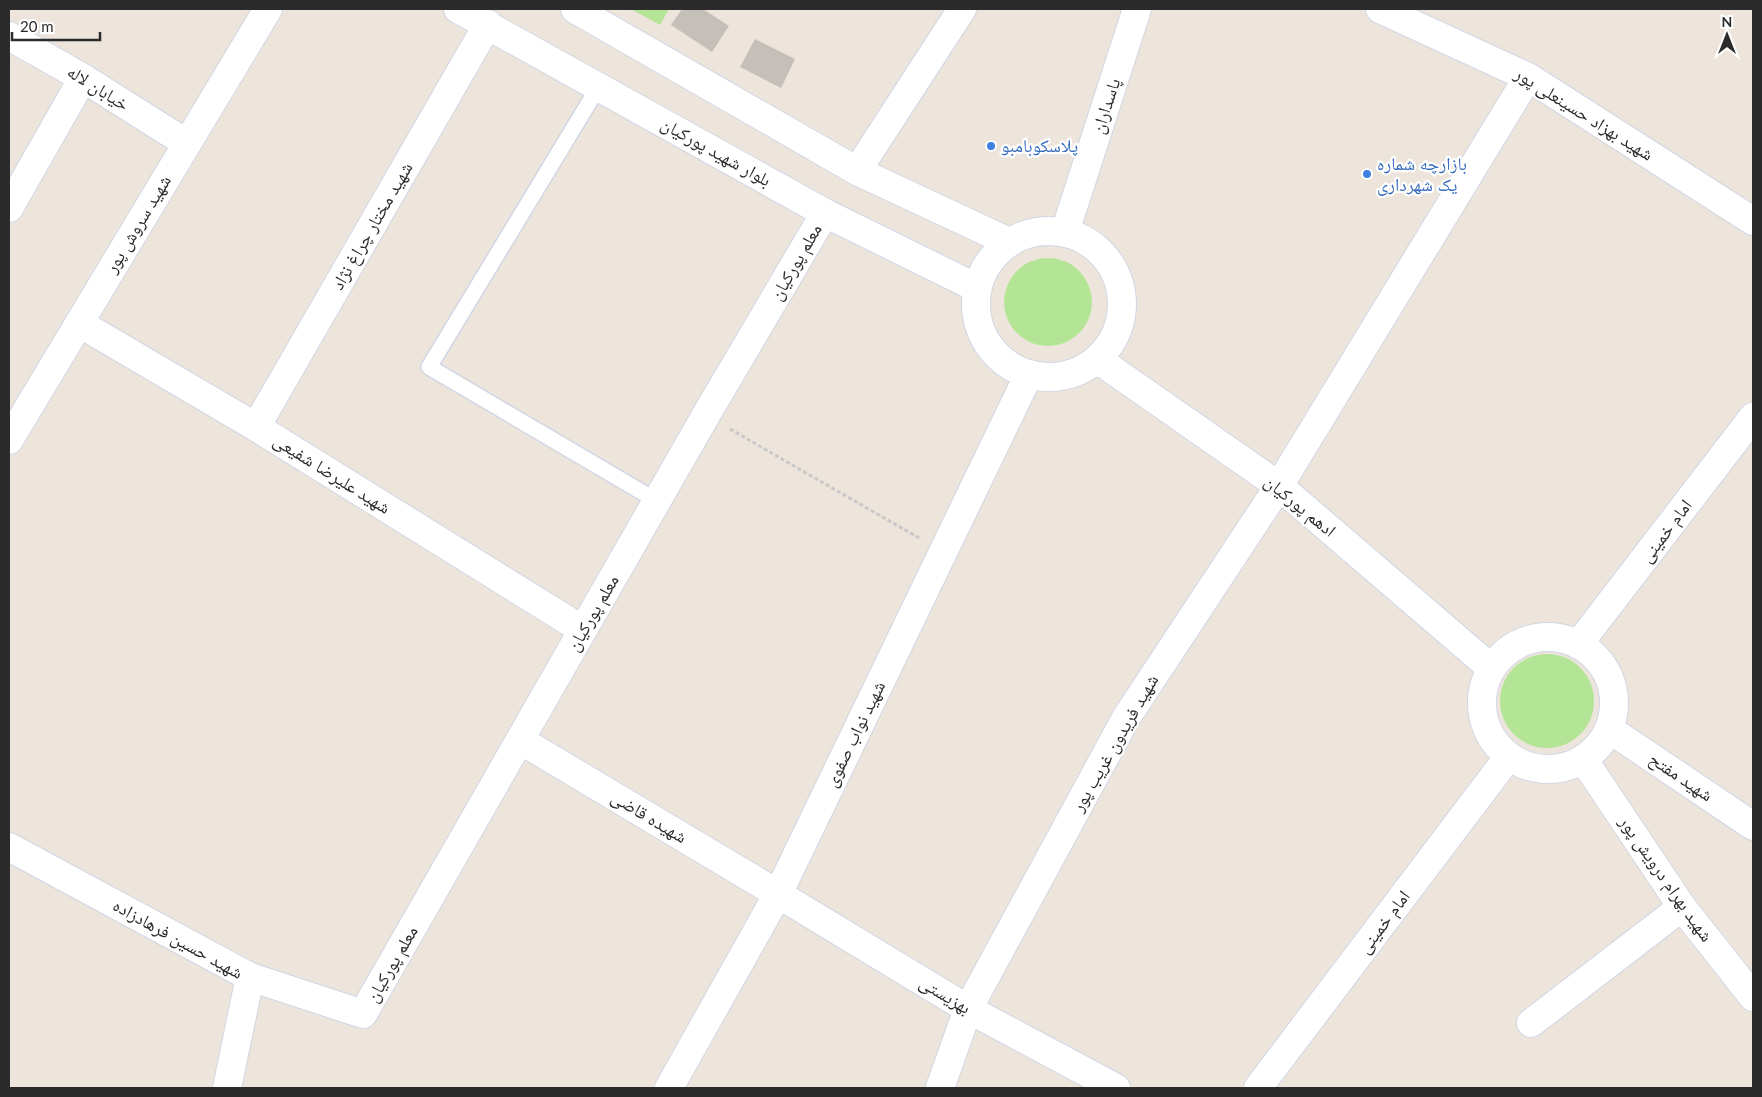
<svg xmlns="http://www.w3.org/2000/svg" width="1762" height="1097" viewBox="0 0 1762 1097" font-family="Lato,'Noto Naskh Arabic',sans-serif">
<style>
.green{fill:#b4e597}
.building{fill:#c5bfb9}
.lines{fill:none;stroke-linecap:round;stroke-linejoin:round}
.service-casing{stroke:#d1d6e4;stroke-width:18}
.minor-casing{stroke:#d1d6e4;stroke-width:30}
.tertiary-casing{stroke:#d1d6e4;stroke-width:30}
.secondary-casing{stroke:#d1d6e4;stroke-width:30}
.path{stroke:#c8c8c8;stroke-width:3;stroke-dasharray:4 2.5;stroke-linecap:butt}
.service{stroke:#fff;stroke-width:15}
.minor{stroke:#fff;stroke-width:28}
.tertiary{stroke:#fff;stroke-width:28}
.secondary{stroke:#fff;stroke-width:28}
.shop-dot{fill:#3f7fe0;stroke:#fff;stroke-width:2}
.labels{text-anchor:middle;stroke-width:4.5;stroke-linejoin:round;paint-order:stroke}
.street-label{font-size:18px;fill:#2b2b2b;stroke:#fff}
.shop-label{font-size:18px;fill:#366cbe;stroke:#fff;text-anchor:start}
</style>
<rect width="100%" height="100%" fill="#ede5dc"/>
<path class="green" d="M631 9H669L660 25Z
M1004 302a44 44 0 1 1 88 0a44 44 0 1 1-88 0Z
M1500 701a47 47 0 1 1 94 0a47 47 0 1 1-94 0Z"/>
<path class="building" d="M682 9H703L729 26 712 52 671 25Z
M755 39 795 59 781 88 740 67Z"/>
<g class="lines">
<g class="service-casing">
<path id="service" d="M599 86 429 367 657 501"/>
</g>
<g class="minor-casing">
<path id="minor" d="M1380 9 1528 77 1753 221
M9 36 83 78 186 143
M857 171 962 9
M9 208 83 78
M79 323 256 427 583 630
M256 427 488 24
M9 440 268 9
M520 740 778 894 968 1009 1116 1088
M1583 759 1682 907 1753 997
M9 847 250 977 227 1088
M250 977 363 1014 706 415 825 213
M1531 1023 1682 907
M940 1088 968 1009 1126 718 1279 486 1528 77"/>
</g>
<g class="tertiary-casing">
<path id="tertiary" d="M669 1088 778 894 1029 374"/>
</g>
<g class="secondary-casing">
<path id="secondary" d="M458 9 825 213 977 288
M575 9 857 171 1009 242
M976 304a73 73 0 1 1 146 0a73 73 0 1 1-146 0Z
M1065 232 1137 9
M1097 359 1279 486 1491 668
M1482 703a66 66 0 1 1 132 0a66 66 0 1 1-132 0Z
M1578 645 1753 417
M1609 729 1753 826
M1258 1088 1509 756"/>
</g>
<path class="path" d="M730 429 919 538"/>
<use href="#service" class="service"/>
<use href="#minor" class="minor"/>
<use href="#tertiary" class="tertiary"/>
<use href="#secondary" class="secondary"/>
</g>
<g class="shop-dot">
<circle cx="991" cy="146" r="5"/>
<circle cx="1367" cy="174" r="5"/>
</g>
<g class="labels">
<g class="street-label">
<text transform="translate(98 88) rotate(32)" y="6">خیابان لاله</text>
<text transform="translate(1106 106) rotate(-72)" y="6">پاسداران</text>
<text transform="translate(1584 114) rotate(32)" y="6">شهید بهزاد حسینعلی پور</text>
<text transform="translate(716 152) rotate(29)" y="6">بلوار شهید پورکیان</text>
<text transform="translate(138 224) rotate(-59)" y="6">شهید سروش پور</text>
<text transform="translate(372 226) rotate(-60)" y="6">شهید مختار چراغ نژاد</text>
<text transform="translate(796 262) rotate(-60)" y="6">معلم پورکیان</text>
<text transform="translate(332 474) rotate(32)" y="6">شهید علیرضا شفیعی</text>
<text transform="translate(1300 506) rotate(39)" y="6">ادهم پورکیان</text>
<text transform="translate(1666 531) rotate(-53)" y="6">امام خمینی</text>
<text transform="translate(593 613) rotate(-60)" y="6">معلم پورکیان</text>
<text transform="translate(855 734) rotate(-64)" y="6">شهید نواب صفوی</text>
<text transform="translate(1115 743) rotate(-60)" y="6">شهید فریدون غریب پور</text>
<text transform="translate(1681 777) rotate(34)" y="6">شهید مفتح</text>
<text transform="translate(649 817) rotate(31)" y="6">شهیده قاضی</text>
<text transform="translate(1666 879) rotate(55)" y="6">شهید بهرام درویش پور</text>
<text transform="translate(1384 922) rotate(-53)" y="6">امام خمینی</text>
<text transform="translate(178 939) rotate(29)" y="6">شهید حسین فرهادزاده</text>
<text transform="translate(392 964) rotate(-60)" y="6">معلم پورکیان</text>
<text transform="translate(945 995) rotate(31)" y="6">بهزیستی</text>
</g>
<g class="shop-label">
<text x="1001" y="152">پلاسکوبامبو</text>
<text x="1377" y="170">بازارچه شماره<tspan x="1377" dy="21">یک شهرداری</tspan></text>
</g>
</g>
<rect width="1762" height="1097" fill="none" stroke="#2b2b2b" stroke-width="20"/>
<g transform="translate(1727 35)" stroke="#ffffff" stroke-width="4" paint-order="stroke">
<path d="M0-4L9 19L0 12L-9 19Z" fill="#2b2b2b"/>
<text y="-8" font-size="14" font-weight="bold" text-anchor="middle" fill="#2b2b2b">N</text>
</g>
<path d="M12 32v8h88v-8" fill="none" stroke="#2b2b2b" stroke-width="2.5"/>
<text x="20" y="32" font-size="15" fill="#2b2b2b" stroke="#ffffff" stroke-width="4" paint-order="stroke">20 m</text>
</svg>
